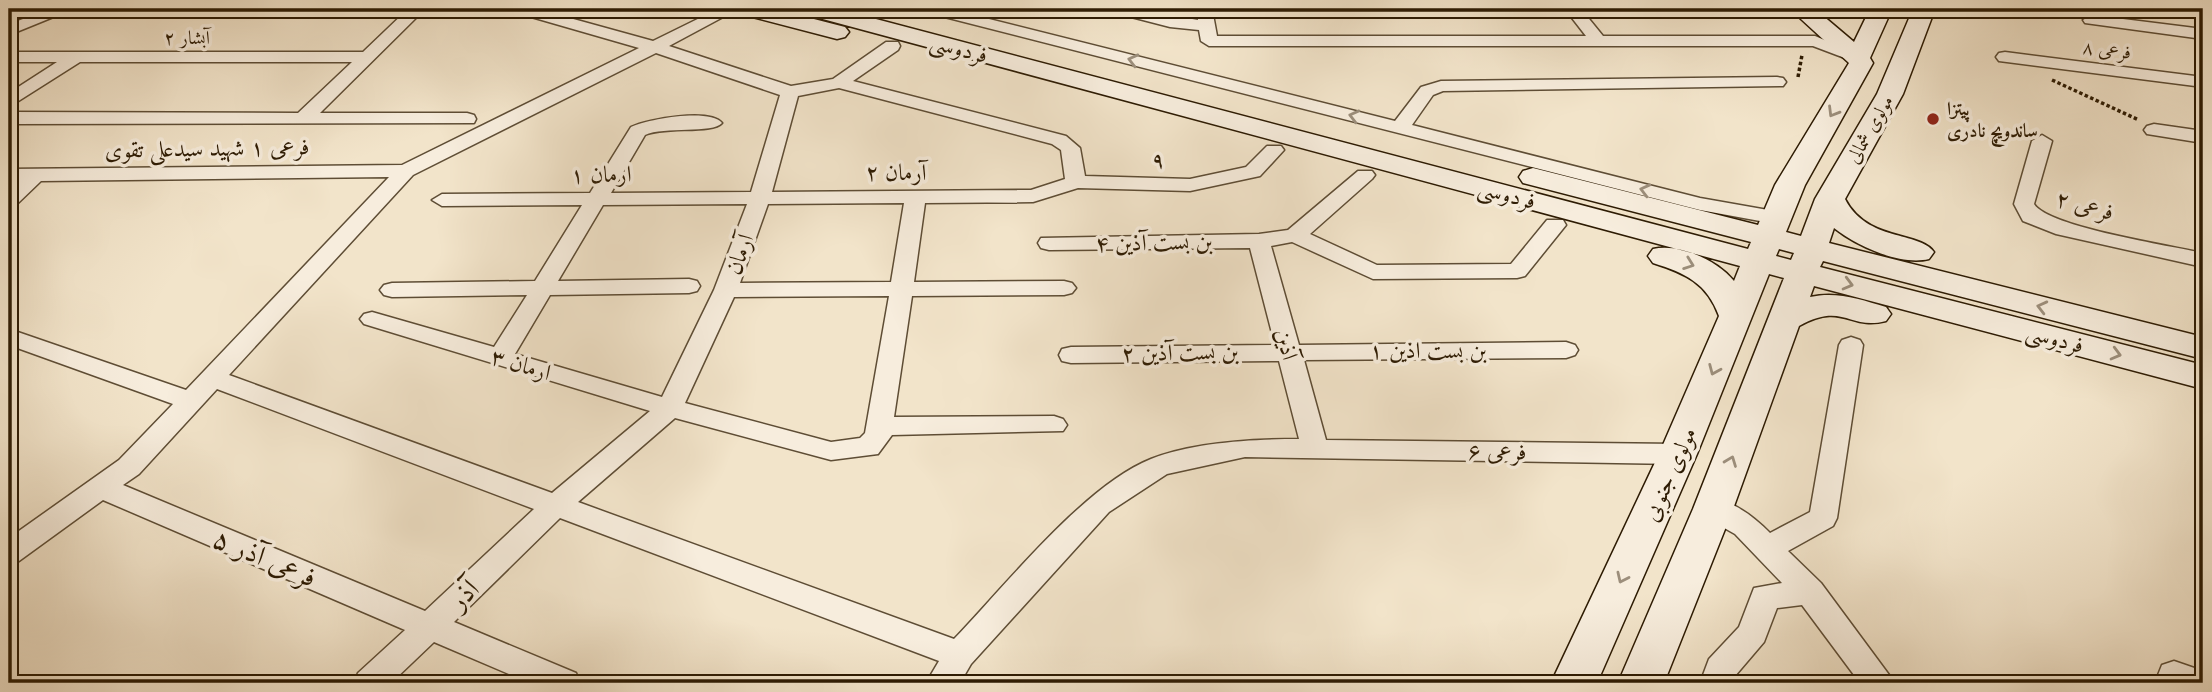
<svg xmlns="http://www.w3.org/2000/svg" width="2212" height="692" viewBox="0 0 2212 692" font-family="'Libre Caslon Text',Amiri,serif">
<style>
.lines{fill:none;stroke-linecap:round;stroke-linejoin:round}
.street-casing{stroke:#5e4d35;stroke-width:3}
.secondary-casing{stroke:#2d1b03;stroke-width:3}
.path{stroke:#2d1b03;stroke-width:3.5;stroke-dasharray:3.5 2.5;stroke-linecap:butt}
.street{fill:#f7eddd;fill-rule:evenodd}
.secondary{fill:#f7eddd;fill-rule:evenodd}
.oneway{stroke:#9c8e7b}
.poi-dot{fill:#8f2418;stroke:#f7eddd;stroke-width:2.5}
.labels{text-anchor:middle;stroke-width:7;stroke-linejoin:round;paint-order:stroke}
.far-street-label{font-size:19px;fill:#2d1b03;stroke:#f7eddd}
.far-poi-label{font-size:19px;font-weight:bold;fill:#2d1b03;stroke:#f7eddd;text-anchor:start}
.street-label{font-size:23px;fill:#2d1b03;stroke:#f7eddd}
.near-street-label{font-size:28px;fill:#2d1b03;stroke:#f7eddd}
</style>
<rect width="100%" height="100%" fill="#f2e4ca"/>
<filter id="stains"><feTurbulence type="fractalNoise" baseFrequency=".00286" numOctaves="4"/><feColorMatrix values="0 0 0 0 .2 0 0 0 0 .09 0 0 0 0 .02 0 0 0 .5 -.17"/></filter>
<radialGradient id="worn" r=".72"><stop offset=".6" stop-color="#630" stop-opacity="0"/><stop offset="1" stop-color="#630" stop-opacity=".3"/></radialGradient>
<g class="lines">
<g class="street-casing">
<path id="street" d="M51 9H73L9 35V24Z
M408 9H425L320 113H467L474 115 476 119 474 123 9 124V112L298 113 352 62H80L9 107V93L57 62H9V52H363Z
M512 9H537L653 41 718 9H738L669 46 791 86 833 79 886 42H898L900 46 898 50 853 81 1066 136 1080 148 1085 176 1190 179 1246 167 1267 146H1281L1284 150 1260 176 1190 191 1078 188 1033 202 925 203 914 282 1064 281 1072 283 1076 288 1072 293 1064 295 912 296 894 417 1054 416 1063 419 1067 425 1063 431 892 435 878 454 831 460 675 418 578 502 954 639C1005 586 1085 485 1151 459 1193 442 1255 439 1299 439L1279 361 1071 363 1062 361 1059 355 1062 349 1071 347 1275 345 1250 248 1049 250 1041 248 1038 243 1041 238 1259 234 1288 230 1358 171H1372L1375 175 1372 179 1310 234 1377 265 1511 264 1547 220H1563L1566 225 1525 276 1517 278 1373 279 1292 242 1271 246 1299 345 1566 342 1575 345 1578 350 1575 355 1566 358 1304 360 1326 440 1678 444 1688 447 1692 454 1688 461 1678 464 1245 457 1167 474 1109 512 971 664 960 683H926L939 661 560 518 454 622 576 673 580 683H530L434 642 391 683H354L358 673 405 630 103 500 19 561 9 564V538L119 460 173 404 9 345V329L186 390 389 177 41 181 16 205 9 207V190L17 181H9V169L402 165 639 48 514 12ZM656 53 780 95 751 192 611 193 645 135C664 126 713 134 722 123 710 108 648 119 631 127L590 193 442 194 432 200 442 206 582 205 535 281 392 283 384 285 380 290 384 295 392 297 527 295 494 347 372 312 364 314 360 319 364 324 650 411 552 493 229 375 413 175ZM839 88 1052 144 1061 150 1065 179 1031 190 772 192 798 96ZM904 203 891 282 740 283 768 204ZM747 204 714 290 662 397 515 354 550 295 689 293 697 291 700 286 697 281 689 279 558 281 603 205ZM889 296 865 433 860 438 831 442 685 403 734 297ZM217 389 534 509 425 611 123 485 139 474Z
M923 9H949L1395 121 1421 87 1441 81 1777 77 1783 78 1786 82 1783 86 1443 91 1433 95 1412 125 1700 198 1768 210 1771 215 1760 221 1700 210 925 12Z
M1110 9H1136L1198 20 1196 9H1212L1217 36H1586L1565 9H1581L1603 36H1815L1867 58 1858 63 1813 46H1209L1201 41 1199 30 1170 27 1112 12Z
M2091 15 2203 29V39L2085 23 2083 20Z
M2005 52 2203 77V87L1999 61 1996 57 1999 53Z
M2154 124 2203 131V143L2147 134 2144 130 2147 126Z
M2042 135 2052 141 2034 204C2048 227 2172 246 2203 253V267L2056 234 2023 221 2014 204 2032 141Z
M1851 337 1860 340 1863 345 1837 518 1833 526 1788 551 1821 583 1895 683H1860L1802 605 1777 608 1764 642 1735 676 1732 683H1700L1709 659 1739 627 1754 588 1782 583 1735 534 1703 516 1699 509 1703 502C1727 494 1754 517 1770 533L1810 512 1839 345 1842 340Z
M2174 661 2203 671V683H2162L2158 675 2162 665Z"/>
</g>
<g class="secondary-casing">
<path id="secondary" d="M738 9H775L845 27 849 32 845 37 837 39 741 14Z
M801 9H838L1748 249 1751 242 1523 183 1519 177 1523 171 1533 168 1758 225 1775 185 1849 63 1790 9H1815L1854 42 1870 9H1892L1870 58 1873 63 1805 185 1786 232 1801 236 1815 199 1877 94 1913 9H1935L1903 94 1845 199C1867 242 1919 231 1934 252L1929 259C1900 266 1857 246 1834 228L1829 243 2203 337V359L1823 261 1820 267 2203 365V389L1814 286 1810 297C1836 291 1860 299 1886 307L1891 314 1886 321C1849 331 1844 301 1799 326L1733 509 1664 683H1618L1693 509 1784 278 1769 274 1697 454 1597 683H1551L1659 454 1719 316C1707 283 1685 273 1653 263L1648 256 1653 249C1679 243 1717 260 1734 281L1740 266 804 14ZM1779 249 1794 253 1791 260 1776 256Z"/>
</g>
<path class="path" d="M1798 77 1802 55
M2052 80 2139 120"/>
<use href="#street" class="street"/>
<use href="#secondary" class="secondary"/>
</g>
<defs><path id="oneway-chevron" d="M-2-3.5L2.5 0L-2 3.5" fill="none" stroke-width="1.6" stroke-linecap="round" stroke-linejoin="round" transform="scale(1.75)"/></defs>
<g class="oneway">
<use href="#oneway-chevron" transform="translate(1133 60) rotate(-166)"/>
<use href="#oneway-chevron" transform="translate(1833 112) rotate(121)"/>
<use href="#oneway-chevron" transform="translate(1354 116) rotate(-166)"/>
<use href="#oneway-chevron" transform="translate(1645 190) rotate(-166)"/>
<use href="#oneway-chevron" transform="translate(1689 264) rotate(20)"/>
<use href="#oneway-chevron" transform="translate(1848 284) rotate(15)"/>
<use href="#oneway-chevron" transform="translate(2042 307) rotate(-166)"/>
<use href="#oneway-chevron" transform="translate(2116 354) rotate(15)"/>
<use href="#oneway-chevron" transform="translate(1714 370) rotate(113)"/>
<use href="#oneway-chevron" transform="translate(1731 461) rotate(-69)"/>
<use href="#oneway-chevron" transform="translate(1622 578) rotate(115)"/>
</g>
<circle class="poi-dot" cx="1933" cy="119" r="7"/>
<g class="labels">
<g class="far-street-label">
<text x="187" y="44">آبشار ۲</text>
<text transform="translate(2107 49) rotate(7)" y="7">فرعی ۸</text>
<text transform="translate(1869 129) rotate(-60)" y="7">مولوی شمالی</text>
</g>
<g class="far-poi-label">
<text x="1947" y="115">پیتزا<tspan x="1947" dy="22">ساندویچ نادری</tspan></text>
</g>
<g class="street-label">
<text transform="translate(959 48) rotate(15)" y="8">فردوسی</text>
<text transform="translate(207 148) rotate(-1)" y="8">فرعی ۱ شهید سیدعلی تقوی</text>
<text transform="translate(1158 159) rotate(1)" y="8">۹</text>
<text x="896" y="180">آرمان ۲</text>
<text transform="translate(601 174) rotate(-1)" y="8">ارمان ۱</text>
<text transform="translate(1507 194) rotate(15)" y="8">فردوسی</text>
<text transform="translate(2085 205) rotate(15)" y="8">فرعی ۲</text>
<text transform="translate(1154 242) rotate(-1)" y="8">بن بست آذین ۴</text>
<text transform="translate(739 254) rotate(-70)" y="8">آرمان</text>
<text transform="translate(2055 338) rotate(15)" y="8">فردوسی</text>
<text transform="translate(1287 344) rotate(75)" y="8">آذین</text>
<text x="1428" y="358">بن بست اذین ۱</text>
<text transform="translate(1180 352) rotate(-1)" y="8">بن بست آذین ۲</text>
<text transform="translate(521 364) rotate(17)" y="8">ارمان ۳</text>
<text transform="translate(1497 451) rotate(1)" y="8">فرعی ۶</text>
<text transform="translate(1669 474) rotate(-66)" y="8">مولوی جنوبی</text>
</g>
<g class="near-street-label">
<text transform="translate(265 557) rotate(23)" y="10">فرعی آذر ۵</text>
<text transform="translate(463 594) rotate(-44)" y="10">آذر</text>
</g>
</g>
<rect width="2212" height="692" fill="none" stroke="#f2e4ca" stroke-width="35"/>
<rect x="10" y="10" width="2191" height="671" fill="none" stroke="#2d1b03" stroke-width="3.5"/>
<rect x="18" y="18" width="2177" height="657" fill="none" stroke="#2d1b03" stroke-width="2"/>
<rect width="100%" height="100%" filter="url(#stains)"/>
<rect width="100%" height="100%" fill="url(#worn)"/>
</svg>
